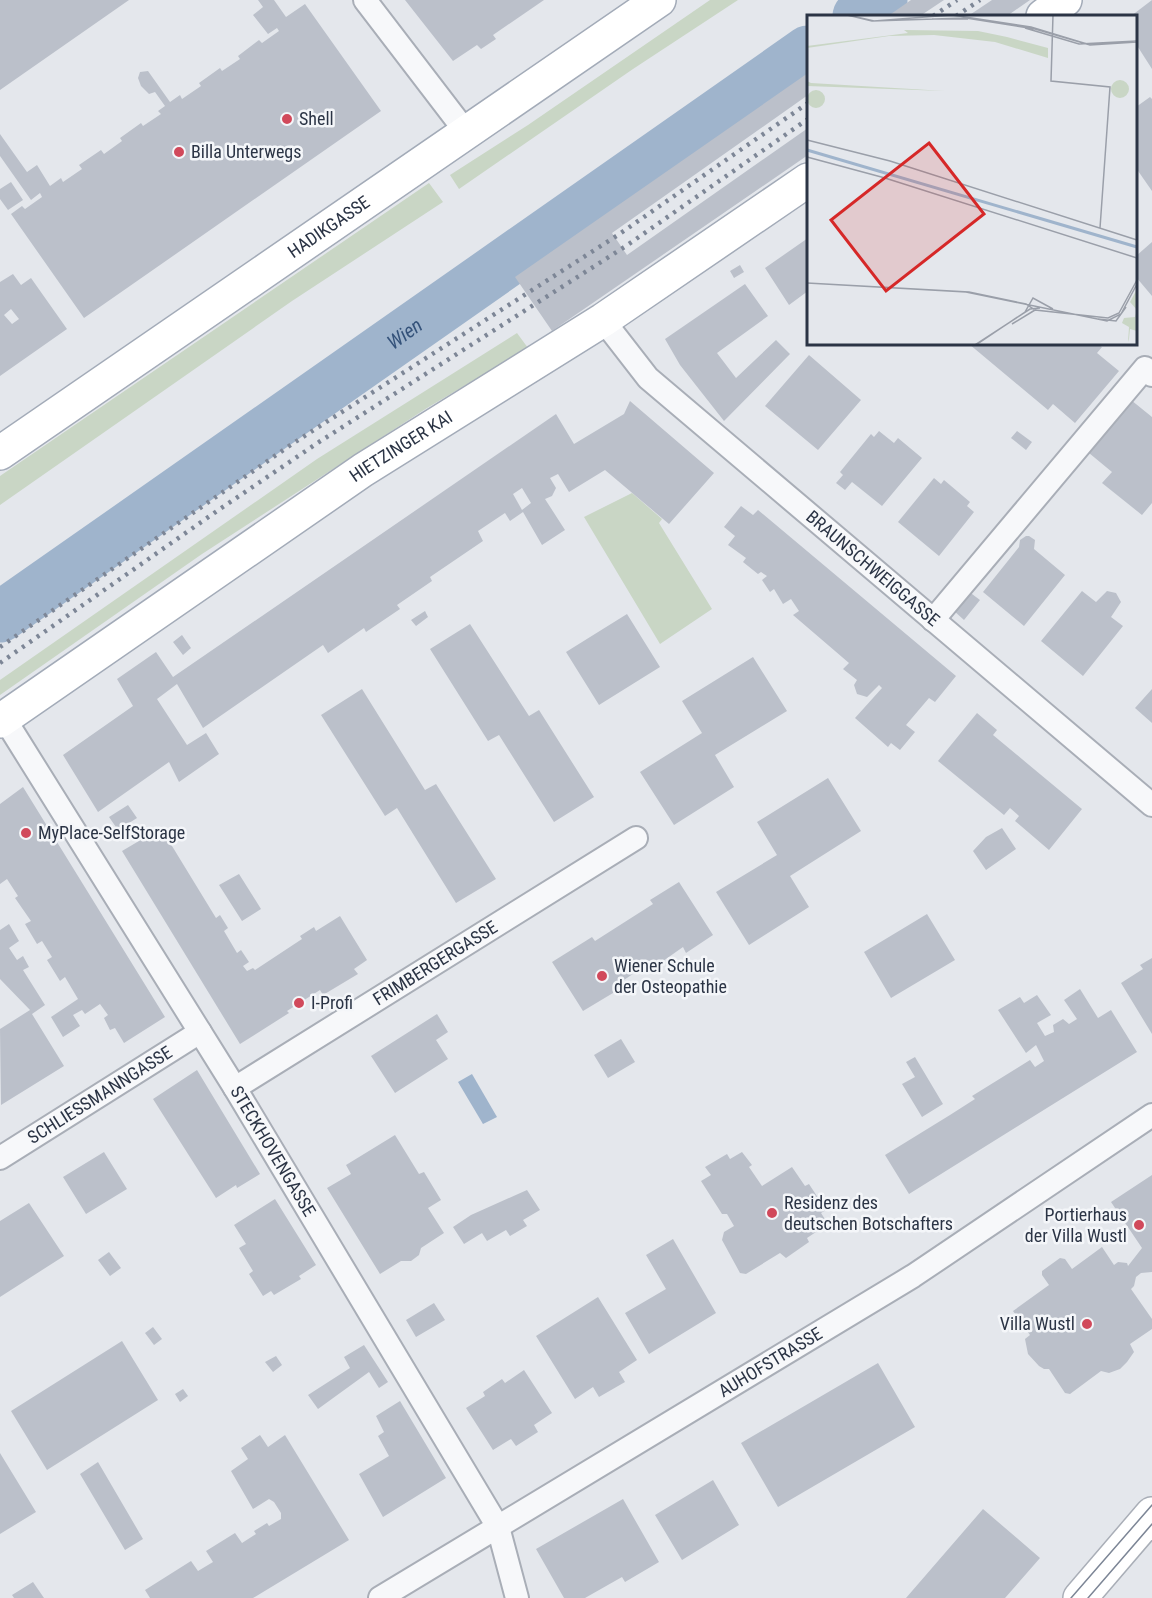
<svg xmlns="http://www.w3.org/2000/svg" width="1152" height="1598" viewBox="0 0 1152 1598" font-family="'Roboto Condensed',sans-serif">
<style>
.green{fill:#c9d6c5}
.water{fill:#9fb4cc}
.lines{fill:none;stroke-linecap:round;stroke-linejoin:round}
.river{stroke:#9fb4cc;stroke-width:51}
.building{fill:#bbc0ca;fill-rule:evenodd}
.minor-casing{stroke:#a9aeb7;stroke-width:26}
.secondary-casing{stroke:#a9aeb7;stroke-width:36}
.primary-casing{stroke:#a3abb8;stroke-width:36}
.minor{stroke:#f7f8fa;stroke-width:22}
.secondary{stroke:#fff;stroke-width:33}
.primary{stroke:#fff;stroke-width:33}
.tram{stroke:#7d8696;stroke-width:1.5}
.rail{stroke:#7d8696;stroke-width:4.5;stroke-dasharray:3 6;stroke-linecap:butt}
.poi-dot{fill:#d1495b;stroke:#f4f6f9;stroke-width:2}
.labels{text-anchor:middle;stroke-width:5;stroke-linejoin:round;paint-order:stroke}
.poi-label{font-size:18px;fill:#2b3445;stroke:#f4f6f9;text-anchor:start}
.street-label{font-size:18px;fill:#2b3445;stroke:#f4f6f9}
.water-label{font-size:20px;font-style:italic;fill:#34527a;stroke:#f4f6f9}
.inset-river{fill:none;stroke:#9fb4cc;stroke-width:3}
.inset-road{fill:none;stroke:#9a9fa9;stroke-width:1.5}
.view{fill:#d62828;fill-opacity:0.15;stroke:#d62828;stroke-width:3}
.inset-edge{fill:none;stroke:#2b3445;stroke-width:3}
</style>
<rect width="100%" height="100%" fill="#e4e7ec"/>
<path class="green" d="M710 0H738L633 69 459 189 450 175 528 125Z
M429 183 443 202 292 301 0 505V476Z
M517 333 528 348 427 408 202 554 0 695V680L317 459Z
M632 493 662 519 659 523 712 609 660 644 584 517Z"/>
<path class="water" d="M472 1074 497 1117 483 1124 458 1082Z"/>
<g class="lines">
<g class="river">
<path d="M858 16 882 0"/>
<path id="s1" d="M0 617 808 51"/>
</g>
</g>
<path class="building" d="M0 0H129L0 90Z
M258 0H274L286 17 305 4 381 111 84 318 11 214 22 206 25 209 42 197 40 193 31 200 0 156V134L27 172 37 165 50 186 61 178 63 182 82 169 79 165 101 150 104 154 122 141 120 138 141 123 143 126 161 114 158 111 165 106 155 92 149 94 141 86 138 78 140 72 148 71 170 102 180 95 182 99 201 86 199 83 220 68 222 71 240 59 238 56 259 40 262 43 279 31 277 28 268 34 253 15 263 7Z
M405 0H544L493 35 496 39 481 49 477 45 453 61Z
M911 0H944L920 16H888Z
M992 0H1030L1007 16H968Z
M1152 0V69L1136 44V16H1131Z
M808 73V95L612 233 627 255 808 128V155L552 331 515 277Z
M1150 97 1152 99V191L1136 168V107Z
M11 182 23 200 8 210 0 199V189Z
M808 238V291L789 305 765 268Z
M1152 242V296L1136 277V256Z
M740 265 744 272 734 278 730 271Z
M13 274 21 285 31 278 67 329 0 376V282ZM11 309 19 319 12 324 4 315Z
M745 284 768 316 717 353 736 378 776 340 790 354 724 421 680 365 665 339Z
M969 344H1097L1102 347 1097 353 1119 371 1075 423 1053 404 1048 410Z
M809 355 861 400 818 450 765 406Z
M1131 400 1152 417V503L1142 515 1102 483 1112 472 1089 453Z
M630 401 714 473 669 524 605 470 569 492 558 474 550 478 556 488 552 496 545 499 565 530 542 545 523 512 510 521 505 513 478 531 483 541 430 577 432 581 397 605 400 609 366 632 364 628 328 653 323 645 203 728 177 684 157 699 187 745 206 733 219 754 179 782 169 762 98 812 63 755 133 706 117 679 156 652 173 677 556 414 574 444 624 414ZM522 488 531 503 522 510 513 494Z
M879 431 894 443 898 438 922 458 882 506 852 482 845 490 836 483 843 475 840 472 871 434 874 437Z
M1017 431 1032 442 1026 450 1011 438Z
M934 478 941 484 944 480 970 502 967 506 974 512 939 556 898 522Z
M741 506 753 515 758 510 956 676 935 702 929 698 906 725 915 732 900 750 891 743 888 747 855 718 882 688 879 685 867 697 857 694 854 685 857 680 843 669 849 663 793 615 799 611 791 599 783 604 774 589 770 592 762 580 767 576 761 572 758 574 743 562 746 558 728 545 735 536 724 527Z
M1026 536H1029L1035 540 1034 549 1065 575 1024 626 983 592 1019 547 1020 540Z
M968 591 980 600 964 620 953 610Z
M1082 591 1096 602 1107 591 1116 593 1121 602 1111 617 1123 626 1083 676 1041 641Z
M425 611 428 617 416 626 411 620Z
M627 614 660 667 599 705 566 652Z
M470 624 529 716 539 710 594 797 554 822 499 735 488 741 430 649Z
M182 635 191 648 183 655 173 642Z
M753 657 787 711 715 755 734 787 674 825 640 772 702 733 682 701Z
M362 689 425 790 436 784 496 879 456 903 397 808 385 816 321 715Z
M1152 689V723L1135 708Z
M977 713 997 730 993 735 1082 809 1049 850 1015 821 1019 816 1010 808 1004 815 938 761Z
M828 778 861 831 790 876 809 907 749 945 716 892 777 855 757 822Z
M23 787 165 1017 124 1043 115 1028 110 1030 104 1018 108 1015 100 1004 85 1014 82 1010 73 1015 80 1026 63 1037 51 1017 78 999 65 977 60 981 47 960 52 957 42 941 37 944 25 924 31 921 15 898 18 896 7 879 0 884V804Z
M128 805 137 818 118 830 109 817Z
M161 828 216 918 220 915 228 928 224 931 237 953 241 950 249 962 243 966 247 971 253 968 255 970 302 939 300 936 314 927 316 931 340 916 367 960 354 969 358 974 323 995 320 990 287 1011 289 1013 240 1044 122 851Z
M1002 828 1016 849 986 870 973 851 986 837Z
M239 874 261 909 242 921 219 885Z
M679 882 713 935 686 953 683 947 656 966 652 961 621 982 623 987 583 1011 552 962 592 937 595 941 653 904 650 900Z
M927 914 955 960 891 998 864 952Z
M9 924 19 941 9 948 17 960 23 956 29 967 23 970 45 1005 32 1014 64 1066 1 1105 0 1029 30 1010 0 979V930Z
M1152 958V1034L1121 983 1143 969 1140 965Z
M1080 989 1098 1018 1111 1010 1137 1052 909 1194 885 1155 950 1115 975 1099 972 1096 1030 1060 1035 1067 1044 1061 1036 1045 1026 1053 998 1010 1020 997 1024 1003 1037 995 1051 1015 1037 1023 1045 1036 1054 1032 1053 1025 1063 1019 1069 1024 1077 1019 1064 1000Z
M437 1014 448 1032 436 1040 448 1059 395 1093 371 1056Z
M621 1039 635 1062 608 1078 594 1055Z
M915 1057 943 1104 922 1117 902 1084 915 1077 906 1062Z
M197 1070 260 1174 237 1188 236 1185 216 1198 153 1099Z
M395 1135 419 1174 424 1172 441 1200 428 1208 444 1233 421 1248 419 1255 411 1261H401L380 1274 327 1188 351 1174 346 1165Z
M104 1152 127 1189 86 1214 63 1177Z
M742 1152 752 1165 749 1167 762 1186 792 1167 805 1186 809 1184 826 1210 821 1213 828 1224 807 1238 809 1242 786 1258 780 1253 746 1274 740 1273 722 1240 724 1232 734 1226 727 1214H722L701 1181 711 1175 705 1167 727 1154 730 1159Z
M1152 1175V1272L1141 1273 1136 1277 1134 1286 1131 1289 1152 1319V1329L1130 1344 1134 1352 1127 1362 1120 1369 1109 1373 1101 1371 1070 1394 1065 1393 1049 1369H1044L1039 1366 1028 1354 1025 1339 1030 1335 1013 1311 1049 1285 1042 1275V1271L1060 1258 1065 1259 1072 1269 1102 1247 1114 1265 1118 1262 1127 1263 1128 1266 1142 1248 1111 1202Z
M527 1190 540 1210 523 1220 527 1226 510 1236 506 1230 487 1241 482 1233 464 1244 453 1227 471 1215Z
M275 1199 316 1265 299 1276 301 1279 274 1295 271 1291 263 1296 249 1274 253 1271 239 1248 246 1244 234 1225Z
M29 1203 64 1256 0 1297V1221Z
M673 1239 716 1313 649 1354 625 1313 666 1289 646 1255Z
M109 1252 121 1268 110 1276 98 1260Z
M598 1297 637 1360 619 1372 625 1382 599 1397 593 1387 575 1399 536 1336Z
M434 1303 445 1320 416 1337 406 1320Z
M153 1327 162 1339 154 1345 145 1333Z
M122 1341 158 1400 47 1470 11 1411Z
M364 1345 388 1382 379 1388 369 1372 318 1409 308 1395 350 1368 344 1357Z
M276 1356 282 1365 273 1372 265 1362Z
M878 1363 915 1427 778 1507 741 1443Z
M524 1370 552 1413 534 1425 538 1432 516 1446 511 1439 493 1450 466 1408 485 1396 483 1392 502 1379 505 1383Z
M183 1389 188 1396 180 1402 175 1394Z
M400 1401 446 1478 383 1517 359 1474 389 1456 378 1436 384 1432 376 1416Z
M260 1435 268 1447 285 1435 349 1540 253 1598H150L145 1590 191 1561 198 1571 213 1562 206 1551 235 1533 242 1543 256 1534 254 1531 267 1523 269 1526 281 1519V1513L274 1502 269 1499 253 1509 231 1471 248 1459 241 1448Z
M0 1453 36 1512 0 1534Z
M98 1462 143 1539 125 1550 80 1474Z
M713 1480 739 1525 682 1560 655 1515Z
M623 1499 659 1562 625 1582 622 1577 585 1598H564L536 1549Z
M983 1509 1040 1558 1005 1598H906Z
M33 1582 44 1598H14L12 1595Z"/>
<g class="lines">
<g class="minor-casing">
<g id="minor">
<path d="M365 0 466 132"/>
<path id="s2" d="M603 320 648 378 1152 805"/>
<path d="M933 620 1145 368 1152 375"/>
<path id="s3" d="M4 718 235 1088 498 1527 517 1598"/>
<path id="s4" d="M235 1088 636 838"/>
<path id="s5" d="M0 1158 200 1032"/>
<path id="s6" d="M380 1598 913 1276 1152 1115"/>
</g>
</g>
<g class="secondary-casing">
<path id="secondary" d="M1080 1598 1152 1514"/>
</g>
<g class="primary-casing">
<g id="primary">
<path d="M1043 16 1065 0"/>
<path id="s7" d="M0 453 659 0"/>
<path id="s8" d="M0 721 363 470 603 320 808 180"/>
</g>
</g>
<use href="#minor" class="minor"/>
<use href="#secondary" class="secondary"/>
<use href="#primary" class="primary"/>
<path class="tram" d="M1071 1598 1152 1505
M1088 1598 1152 1524"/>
<path class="rail" d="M933 16 957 0
M956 16 980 0
M0 647 292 444 618 235 808 103
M0 663 217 511 319 442 626 246 808 119"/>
</g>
<g class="poi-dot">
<circle cx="287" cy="119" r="6"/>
<circle cx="179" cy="152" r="6"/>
<circle cx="26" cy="833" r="6"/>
<circle cx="602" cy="976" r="6"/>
<circle cx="299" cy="1003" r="6"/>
<circle cx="772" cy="1213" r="6"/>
<circle cx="1139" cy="1225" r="6"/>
<circle cx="1087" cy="1324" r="6"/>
</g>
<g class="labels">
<g class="poi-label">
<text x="299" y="125">Shell</text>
<text x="191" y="158">Billa Unterwegs</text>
<text x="38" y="839">MyPlace-SelfStorage</text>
<text x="614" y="972">Wiener Schule<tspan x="614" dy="21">der Osteopathie</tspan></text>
<text x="311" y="1009">I-Profi</text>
<text x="784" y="1209">Residenz des<tspan x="784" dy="21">deutschen Botschafters</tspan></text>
<text x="1127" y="1221" text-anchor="end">Portierhaus<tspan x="1127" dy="21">der Villa Wustl</tspan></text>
<text x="1075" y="1330" text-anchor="end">Villa Wustl</text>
</g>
<g class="street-label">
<text dy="6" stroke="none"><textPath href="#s7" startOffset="399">HADIKGASSE</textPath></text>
<text dy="6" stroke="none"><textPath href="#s8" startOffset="486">HIETZINGER KAI</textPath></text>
<text dy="6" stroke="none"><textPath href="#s2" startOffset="368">BRAUNSCHWEIGGASSE</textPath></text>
<text dy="6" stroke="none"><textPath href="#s4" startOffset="236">FRIMBERGERGASSE</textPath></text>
<text dy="6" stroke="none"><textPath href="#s5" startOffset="118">SCHLIESSMANNGASSE</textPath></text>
<text dy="6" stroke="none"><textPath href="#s3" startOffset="510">STECKHOVENGASSE</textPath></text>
<text dy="6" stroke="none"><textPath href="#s6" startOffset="456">AUHOFSTRASSE</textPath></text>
</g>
<g class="water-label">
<text dy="7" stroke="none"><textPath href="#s1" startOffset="494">Wien</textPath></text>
</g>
</g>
<g transform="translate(807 15)">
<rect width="330" height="330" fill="#e4e7ec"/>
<path d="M97 15 171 16 200 22 241 33V43L188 27 127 20 82 21 0 33V31L101 18ZM304 74a9 9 0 1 1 18 0a9 9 0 1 1-18 0ZM0 66 4 68 138 76 0 71ZM0 84a9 9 0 1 1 18 0a9 9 0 1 1-18 0ZM330 274V316L323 314 322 324 321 327 322 312 315 308 317 303 328 302 330 295 323 287Z" fill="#c9d6c5"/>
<path class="inset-river" d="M0 135 330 232"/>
<path class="inset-road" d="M40 0 65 6 159 3 228 14 283 30 330 27M41 0 67 6 144 0M145 0 224 12 280 29M246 0 244 66 303 72 293 213M125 4H161M218 13 272 29 330 26M0 125 83 146 330 225M0 142 78 163 330 243M0 268 162 277 219 289 228 295 301 303 312 298 330 265M0 268 159 277 300 306 314 299 330 269M291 304 309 306 319 292M205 309 228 295M168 330 223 294 233 293M169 330 218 297 226 283 246 294"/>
<path class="view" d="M122 128 177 199 79 276 24 205Z"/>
<rect width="330" height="330" class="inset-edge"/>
</g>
</svg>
